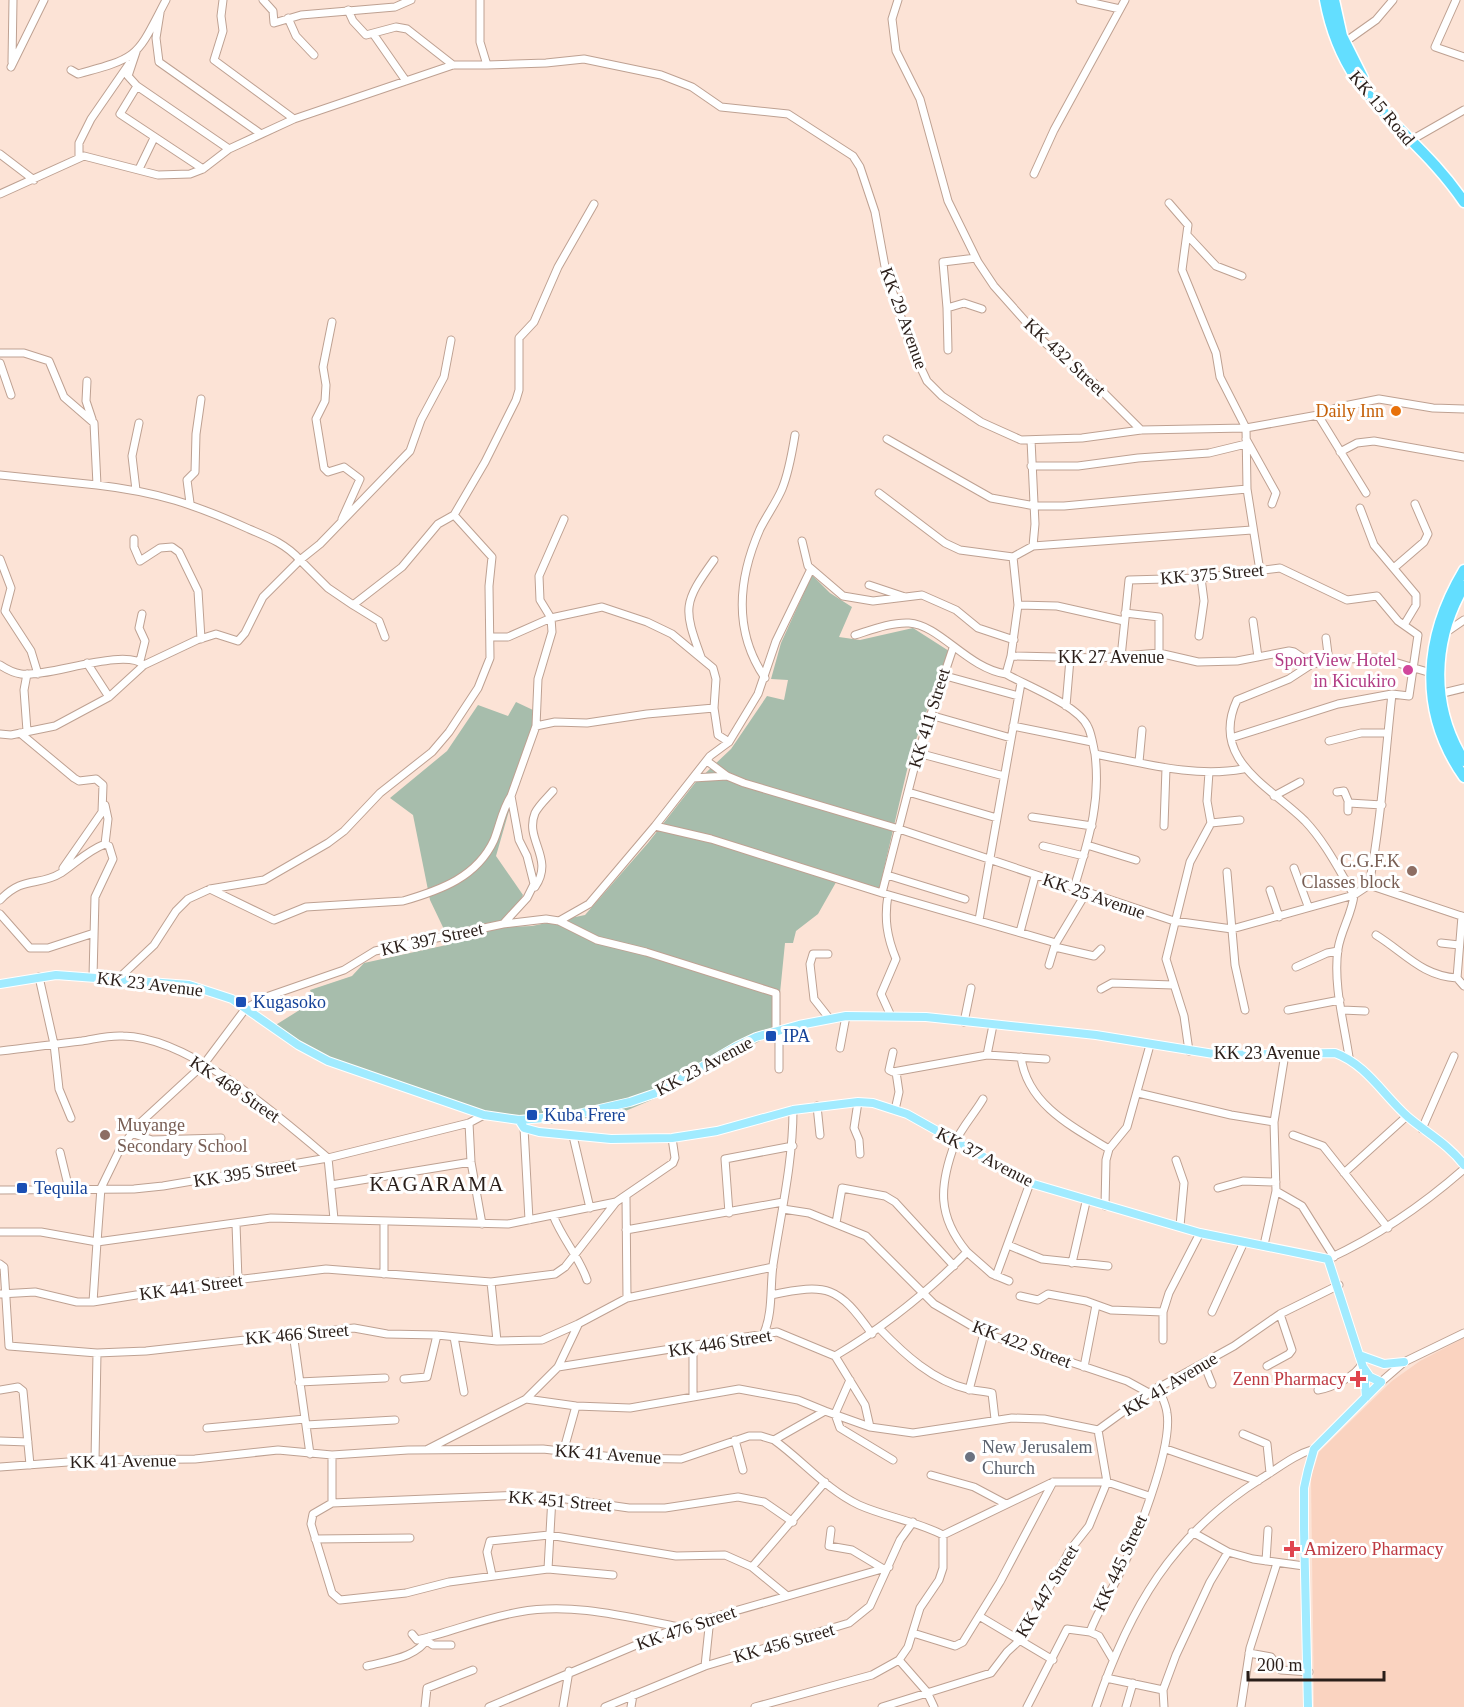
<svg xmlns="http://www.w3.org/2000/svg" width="1464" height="1707" viewBox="0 0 1464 1707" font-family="Georgia,serif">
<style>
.built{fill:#fad3c0}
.green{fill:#a7bdac}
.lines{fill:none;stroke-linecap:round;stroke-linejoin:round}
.minor-casing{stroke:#bea192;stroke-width:9}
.major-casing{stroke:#fff;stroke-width:10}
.highway-casing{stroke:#fff;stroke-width:13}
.minor{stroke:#fff;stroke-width:7}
.major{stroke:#a1ebff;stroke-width:8}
.highway{stroke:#63deff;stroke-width:10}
.food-dot{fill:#e8710a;stroke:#fff;stroke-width:2}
.hotel-dot{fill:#d1479c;stroke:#fff;stroke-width:2}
.education-dot{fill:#8d6e63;stroke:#fff;stroke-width:2}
.transit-dot{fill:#1a4fb4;stroke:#fff;stroke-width:2}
.health-dot{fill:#e0444e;stroke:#fff;stroke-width:2}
.worship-dot{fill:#6b7280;stroke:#fff;stroke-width:2}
.labels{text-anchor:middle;stroke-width:6;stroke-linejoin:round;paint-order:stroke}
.street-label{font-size:18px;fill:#2a1e19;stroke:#fff}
.food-label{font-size:18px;fill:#c56008;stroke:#fff;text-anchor:end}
.hotel-label{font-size:18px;fill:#b23c85;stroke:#fff;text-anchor:end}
.education-label{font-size:18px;fill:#785e54;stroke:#fff;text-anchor:end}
.transit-label{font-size:18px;fill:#164399;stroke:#fff;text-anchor:start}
.health-label{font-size:18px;fill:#be3a42;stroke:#fff;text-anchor:end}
.worship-label{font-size:18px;fill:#5b616d;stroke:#fff;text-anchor:start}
.quarter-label{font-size:21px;letter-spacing:1.5px;fill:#2a1e19;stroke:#fff}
</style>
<rect width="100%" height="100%" fill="#fce3d6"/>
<path class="built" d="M1464 1338V1707H1314L1311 1477 1319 1452 1392 1381 1420 1361Z"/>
<path class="green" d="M812 575 830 593 852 607 839 637 860 640 913 628 949 651 911 753 879 890 839 877 818 914 796 931 793 943H785L776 1033 734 1054 675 1090 623 1112 552 1124 485 1114 316 1054 274 1026 314 1001 310 990 352 976 364 963 451 944 430 900 413 815 390 798 447 751 478 705 508 716 516 702 533 710V727L496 856 523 895 507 927 532 926 585 915 648 843 695 783 731 749 767 696 784 700 788 680 771 679 781 643Z"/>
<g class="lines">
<g class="minor-casing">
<path id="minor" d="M223 0 221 16 223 31 214 60 294 119
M263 0 273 11 274 23 301 15 395 7 411 0
M480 0V42L487 65 546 63 584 59 661 75 692 87 721 107 788 114 853 156 860 167 875 212 886 272 911 347 927 381 942 396 981 422 1021 440 1082 438 1141 430 1246 428 1318 415 1339 407 1379 399 1433 408 1464 409
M898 0 892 19 896 51 920 99 948 201 978 262 994 286 1044 342 1093 382 1141 430
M1080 0 1120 9
M1456 0 1435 47 1464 57
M348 10 353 21 366 35 396 27 407 29 453 65
M160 13 156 38 159 62 261 134
M288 18 296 36 314 55
M374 35 406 81
M1345 42 1376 20 1393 0
M136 52 128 76 137 86 229 149
M12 62 13 0
M11 67 44 0
M71 70 78 74C141 57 136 57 166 0
M137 86 120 114 203 169
M1415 138 1464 110
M0 154 34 180
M79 157V143L91 119 129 64
M139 169 154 138
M1034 174 1054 130 1125 0
M0 194 84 156 158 175 190 174 203 169 229 149 294 119 453 65H487
M1169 203 1188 225 1182 270 1216 353 1220 377 1246 428 1247 489 1260 571
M1188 236 1216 266 1242 276
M976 258 943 262 947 308 964 303 982 309
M947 308 948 350
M332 322 323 367 326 385 325 401 316 419 324 468 328 472 344 467 360 479 342 519
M0 353H24L49 361 64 397 94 423 97 485C157 492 194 504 249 529 268 537 286 544 300 560L320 544 410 451 421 420 444 377 451 340
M0 363 11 395
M87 381 86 401 92 419
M1318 415 1366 493
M887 439 991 498 1035 506H1064L1247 489
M1246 439 1276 493 1272 504
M1031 440 1035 524 1033 546 1013 557 1018 605 1011 656 1099 658 1159 653 1198 662 1237 661 1289 651 1294 652 1312 664 1344 659 1381 658 1431 673
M1340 452 1357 443 1374 441 1464 457
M1031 466H1078L1138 458 1209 453 1246 444
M0 475 97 485
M136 490 132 456 139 423
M879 493 945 543 960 550 1013 557
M190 503 187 480 195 472 196 434 201 399
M1360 508 1374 545 1416 595V605L1404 625
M134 539V547L140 561 160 548 172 547 179 552 198 591 201 639
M802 541 808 566 843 596 873 601 922 595 956 610 978 628 1014 640
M1033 546 1252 530
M0 559 11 588 5 611 31 651 38 674
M1395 567 1424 542 1428 534 1415 504
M869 585 905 597
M353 605 379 621 385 637
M1018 605 1057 606 1124 621
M1125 613 1159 617V653
M1253 621 1258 657
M1445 633 1464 620
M855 635C871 630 892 622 909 623 940 625 967 668 1006 674
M1199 636 1204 601 1201 578
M491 637H508L551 618 602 607 647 622 672 634 713 668 716 679 714 708 718 735 729 742
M1326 638 1329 662
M1011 656 1006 674C1027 686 1078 705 1088 727 1092 735 1093 746 1095 754 1143 763 1194 778 1243 769
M701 657C683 608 683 603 714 560
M1121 657 1129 580 1201 578 1280 568 1347 600 1377 596 1398 621 1418 635 1409 696 1392 694 1338 704 1231 738
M140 661 145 641 139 628 142 614
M87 663 109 697
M1312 664 1289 679 1237 700C1209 760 1271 787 1305 821 1325 842 1339 870 1354 895 1352 914 1341 930 1338 949 1333 984 1344 1023 1349 1057
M0 665C6 669 14 673 21 674 47 678 125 647 144 665
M942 675 1018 696
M765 678C733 631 738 579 760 529 767 515 776 503 782 489 789 472 792 453 795 435
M1439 694 1464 688
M1066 706 1070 659
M930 715 1011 738
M536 726 555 722 587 723 647 714 714 708
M1013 726 1092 742
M27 731 24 690 27 674
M20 733 74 778 79 781 96 779 103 785 102 812 63 868
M0 734 11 735 55 726 109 697 144 665 197 640 216 634 238 641 245 633 263 597 300 560 328 588 353 605 402 567 438 524 454 515 485 462 516 400 519 390V338L534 322 558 267 594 204
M1329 741 1361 733H1387
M918 753 1004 776
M707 761 727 776 744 783 899 829 1174 921 1232 929 1354 895 1369 885 1464 917
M1139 762 1142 730
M693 778 727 776
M908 792 997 818
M1337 792 1344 791 1349 803 1382 805
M1274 796 1300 782
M1348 811V803
M1032 817 1092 826
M1211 823 1240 820
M655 826 711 839 882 893 1056 943 1086 893
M1164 826 1166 768
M105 844 108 819 105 805
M1087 845 1136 860
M1043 846 1084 856
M1294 868 1308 906
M1227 872 1235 965 1245 1010
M887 875 965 899
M1369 885C1381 822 1385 758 1392 694
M535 887C555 858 524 840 535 813 539 805 547 798 553 791
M1074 888C1088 841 1101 804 1095 754
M210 889 274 920 306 907 403 901C441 890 477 877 494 840 500 825 502 810 511 796
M1270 890 1279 917
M882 893 918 753 953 648
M888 895C884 919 887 937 896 959L881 994 891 1016
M0 900C24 875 38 887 61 873 76 863 87 851 105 844L109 846 113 859 95 897 93 977
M0 914 30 948H48L94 933
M1462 916 1457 978 1464 986
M979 920 1021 683
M559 921 589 904 655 826 710 756 729 742 758 694 776 641 811 569
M503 924 527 898 534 884 527 856 519 840 511 796 536 726 538 679 552 632 551 618 540 600 539 576 564 519
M1020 932 1035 876
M1376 935C1405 953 1422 976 1457 978
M1441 943 1459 945
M1055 947 1094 956 1101 949
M828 954H813L810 964 814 999 829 1018
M1049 965 1055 945
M1296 967 1327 953 1338 951
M39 977 54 1044 59 1089 71 1118
M119 978 154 945 176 911 188 899 210 889 264 880 328 843 344 831 380 793 432 752 449 732 478 688 490 658 489 586 492 557 454 515
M1101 989 1112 983 1173 985
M1288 1010 1340 1000
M1342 1010 1365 1011
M964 1022 971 988
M779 1030V1069
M840 1048 846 1016
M0 1051C27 1048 55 1044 82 1041 95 1039 109 1035 123 1036 190 1037 278 1116 328 1158L334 1219
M1189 1051 1184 1016 1166 959 1190 862 1211 823 1207 801 1209 772
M893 1052 889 1070 893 1072 987 1055 1046 1059
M987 1055 993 1025
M1021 1057C1027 1104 1072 1127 1109 1149L1106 1160 1105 1206
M1138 1093 1231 1115 1274 1122 1285 1054
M858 1102 854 1128 859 1140 860 1154
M817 1106 820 1135
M895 1110 899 1092 896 1072
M469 1123 471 1162 482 1224
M524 1128 529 1220
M1422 1129 1454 1056
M131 1133 152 1140 221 1138
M1293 1135 1323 1146 1388 1228
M573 1136 590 1208
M1109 1149 1127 1127 1150 1045
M60 1152 69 1189
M1176 1160 1184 1183 1180 1226
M1344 1173 1407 1116
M331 1185 471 1162
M1218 1188 1243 1181 1276 1182
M0 1190 134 1189 163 1186 328 1158 469 1123 484 1115
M1276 1191 1302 1206 1334 1257
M626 1197 627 1298
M616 1202 508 1224 271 1218 97 1242 101 1188 120 1149 140 1123 204 1064 246 1008 269 996 344 970 375 951 503 924 546 919 559 921 597 940 646 952 776 993V1031
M783 1209 809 1213 866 1236 934 1304 984 1333 1127 1381 1149 1393
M729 1213 725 1159 793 1146
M553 1215C562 1239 579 1256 587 1280
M836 1223 842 1188 885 1196 895 1202 954 1266
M236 1224 238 1280
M626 1230 783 1202
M0 1232H41L97 1242 93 1302
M1008 1245 1042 1259 1108 1266
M1264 1245 1276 1191 1274 1122
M967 1252 992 1274 1009 1281
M1328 1259C1378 1236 1423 1205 1464 1169
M1072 1263 1086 1202
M0 1264 4 1267 9 1346 97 1353 146 1351 354 1328 387 1334 437 1335 497 1341 542 1340 578 1324 627 1298 773 1267
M384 1274V1222
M996 1276 1030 1183
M491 1282 497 1341
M0 1294 35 1292 77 1302H93L210 1283 326 1269 491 1282 555 1274 565 1267 616 1202 673 1163 675 1158 672 1138
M771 1295C828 1283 838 1286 872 1334
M1020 1296 1038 1300 1048 1294 1086 1301 1111 1310 1163 1312 1169 1293 1200 1233
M1163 1312V1340
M1212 1312 1244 1242
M880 1329C904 1354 933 1381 968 1389 976 1391 984 1391 992 1393L995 1419
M293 1333 310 1454
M764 1333C773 1312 770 1287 773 1265 781 1213 793 1162 793 1110
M454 1337 464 1392
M835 1356C884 1327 927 1293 967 1252 937 1216 939 1186 955 1143 961 1128 975 1113 983 1099
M1204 1364 1212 1384
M1267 1366 1289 1354 1292 1350 1280 1314
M558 1367 777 1332 835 1356 865 1405 870 1427
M1084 1367 1096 1305
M404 1379 427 1377 437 1335
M850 1380 835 1414 840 1428 893 1460
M299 1382 385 1378
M1381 1382 1404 1362 1464 1333
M0 1390 18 1387 23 1391 30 1465
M969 1390 984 1333
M1318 1390C1331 1388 1357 1376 1362 1363
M693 1397V1348
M526 1399 576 1406 630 1408 739 1389 798 1400 825 1411
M306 1425 395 1420
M207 1428 305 1419
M1243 1434 1267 1444 1270 1473
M735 1440 743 1470
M0 1441 28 1442
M428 1449 526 1399 558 1367 578 1325
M564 1449 576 1406
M1166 1449 1258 1481
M332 1455V1503L519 1495 552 1497 629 1508H665L738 1497 764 1502 793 1522
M95 1460 97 1353
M0 1467 95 1460 195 1459 278 1450 332 1455 408 1450 543 1449 622 1458 681 1459 749 1436H761L774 1440 825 1411 870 1427 913 1433 1012 1418 1044 1419 1098 1430 1149 1393 1234 1346 1280 1314 1339 1285
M931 1475 974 1487 1006 1504
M332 1503 313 1514 311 1524 332 1593 340 1600 406 1593 449 1582 548 1569 613 1575
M831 1530 829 1546 852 1550 882 1568
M1192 1532 1228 1552
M943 1535 1053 1482H1107L1149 1496
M315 1539 410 1538
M1266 1561 1268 1530
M752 1567 825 1482
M548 1569 552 1497
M492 1575 487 1552 490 1541 549 1535 676 1556 725 1555 752 1567 786 1595
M979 1616 1053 1660
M1090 1632 1099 1636 1112 1658
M913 1633 955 1646 963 1642 1000 1582 1053 1482
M412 1634 417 1640C451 1632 484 1618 519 1612 572 1602 627 1617 679 1627
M427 1641 433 1645H451
M1249 1653 1271 1657 1281 1670 1309 1672
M899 1660 927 1692 934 1707
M367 1666C390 1660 416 1658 429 1637
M705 1666 710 1618
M1106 1678 1163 1690
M425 1707 427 1688 473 1670
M489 1707 679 1627 889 1567
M563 1707 569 1671
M605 1707 705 1666 849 1623 870 1606 900 1540 913 1522
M631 1707 633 1695
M755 1707 872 1675 899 1660 908 1647 920 1608 939 1580 943 1568V1535C916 1521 886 1517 859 1505 827 1490 802 1460 774 1440
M882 1707 991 1673 1007 1652 1020 1640 1070 1550 1089 1526 1107 1482 1098 1430
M1027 1707 1067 1629 1090 1632C1097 1612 1108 1597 1117 1579 1134 1545 1173 1449 1167 1413 1166 1404 1161 1395 1158 1387
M1096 1707C1129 1609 1172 1534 1262 1478 1280 1467 1294 1455 1314 1449
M1126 1707 1133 1683
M1164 1707 1163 1690 1176 1655 1210 1582 1228 1552 1253 1559 1304 1566
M1241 1707 1250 1648 1277 1563"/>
</g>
<g class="major-casing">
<path id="major" d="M0 984 56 975 189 985 232 999 298 1045 328 1061 484 1115 519 1120 569 1116 630 1102 659 1092 737 1046 756 1037 799 1025 846 1016 926 1017 1096 1035 1220 1055 1335 1053C1366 1064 1384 1096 1408 1117 1427 1133 1449 1145 1464 1165
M519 1120 524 1128 539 1132 611 1139 672 1138 717 1131 793 1110 858 1102 873 1103 907 1114 1030 1183 1200 1233 1328 1259 1363 1367 1370 1377 1381 1382
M1359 1355 1384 1364 1404 1362
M1364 1370 1366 1397
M1308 1707 1304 1529V1488L1308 1470 1314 1449 1381 1382"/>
</g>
<g class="highway-casing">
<path id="highway" d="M1325 0C1344 103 1412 125 1464 202
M1334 0 1342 36 1363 78
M1464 570C1424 637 1417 710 1464 777
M1464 586C1432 641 1430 706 1464 761"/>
</g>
<use href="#minor" class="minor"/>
<use href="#major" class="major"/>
<use href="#highway" class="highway"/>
</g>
<circle class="food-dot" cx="1396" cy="411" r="6"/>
<circle class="hotel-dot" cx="1408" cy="670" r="6"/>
<g class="education-dot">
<circle cx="1412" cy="871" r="6"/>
<circle cx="105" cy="1135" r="6"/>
</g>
<g class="transit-dot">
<rect x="235" y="996" width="12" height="12" rx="3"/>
<rect x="765" y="1030" width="12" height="12" rx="3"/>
<rect x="526" y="1109" width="12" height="12" rx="3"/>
<rect x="16" y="1182" width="12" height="12" rx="3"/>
</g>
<g class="health-dot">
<path d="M1355 1370h6v6h6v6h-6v6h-6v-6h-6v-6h6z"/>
<path d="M1289 1540h6v6h6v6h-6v6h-6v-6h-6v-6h6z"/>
</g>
<circle class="worship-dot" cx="970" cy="1457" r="6"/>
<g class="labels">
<g class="street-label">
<text transform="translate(1382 108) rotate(50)" y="6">KK 15 Road</text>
<text transform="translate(904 318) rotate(70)" y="6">KK 29 Avenue</text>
<text transform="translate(1065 357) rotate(43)" y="6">KK 432 Street</text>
<text transform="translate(1212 574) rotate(-5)" y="6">KK 375 Street</text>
<text x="1111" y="663">KK 27 Avenue</text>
<text transform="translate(929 718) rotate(-73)" y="6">KK 411 Street</text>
<text transform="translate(1094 896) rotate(19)" y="6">KK 25 Avenue</text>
<text transform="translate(432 939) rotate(-12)" y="6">KK 397 Street</text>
<text transform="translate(150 984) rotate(7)" y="6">KK 23 Avenue</text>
<text x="1267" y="1059">KK 23 Avenue</text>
<text transform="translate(704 1066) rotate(-28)" y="6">KK 23 Avenue</text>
<text transform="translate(235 1089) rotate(34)" y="6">KK 468 Street</text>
<text transform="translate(985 1157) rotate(28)" y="6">KK 37 Avenue</text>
<text transform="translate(245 1173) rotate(-9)" y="6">KK 395 Street</text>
<text transform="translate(191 1287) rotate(-8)" y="6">KK 441 Street</text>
<text transform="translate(297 1334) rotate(-5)" y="6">KK 466 Street</text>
<text transform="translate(720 1343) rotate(-9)" y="6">KK 446 Street</text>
<text transform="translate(1022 1344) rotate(21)" y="6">KK 422 Street</text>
<text transform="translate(1170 1384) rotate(-31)" y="6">KK 41 Avenue</text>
<text transform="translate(608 1454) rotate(4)" y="6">KK 41 Avenue</text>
<text transform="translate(123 1461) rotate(-1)" y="6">KK 41 Avenue</text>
<text transform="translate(560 1501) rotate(5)" y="6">KK 451 Street</text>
<text transform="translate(1120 1563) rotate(-65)" y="6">KK 445 Street</text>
<text transform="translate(1047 1591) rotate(-59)" y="6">KK 447 Street</text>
<text transform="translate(686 1628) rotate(-19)" y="6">KK 476 Street</text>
<text transform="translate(784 1643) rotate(-16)" y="6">KK 456 Street</text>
</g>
<g class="food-label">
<text x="1384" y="417">Daily Inn</text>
</g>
<g class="hotel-label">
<text x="1396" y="666">SportView Hotel<tspan x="1396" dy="21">in Kicukiro</tspan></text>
</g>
<g class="education-label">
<text x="1400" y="867">C.G.F.K<tspan x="1400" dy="21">Classes block</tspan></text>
<text x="117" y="1131" text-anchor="start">Muyange<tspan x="117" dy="21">Secondary School</tspan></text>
</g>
<g class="transit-label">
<text x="253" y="1008">Kugasoko</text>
<text x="783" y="1042">IPA</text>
<text x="544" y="1121">Kuba Frere</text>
<text x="34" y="1194">Tequila</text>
</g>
<g class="health-label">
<text x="1346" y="1385">Zenn Pharmacy</text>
<text x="1304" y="1555" text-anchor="start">Amizero Pharmacy</text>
</g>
<g class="worship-label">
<text x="982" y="1453">New Jerusalem<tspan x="982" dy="21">Church</tspan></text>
</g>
<g class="quarter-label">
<text x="437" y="1191">KAGARAMA</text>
</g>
</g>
<path d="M1248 1671v9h136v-9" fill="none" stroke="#2a1e19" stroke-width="3"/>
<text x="1257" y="1671" font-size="18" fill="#2a1e19" stroke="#ffffff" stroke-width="4.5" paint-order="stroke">200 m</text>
</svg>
